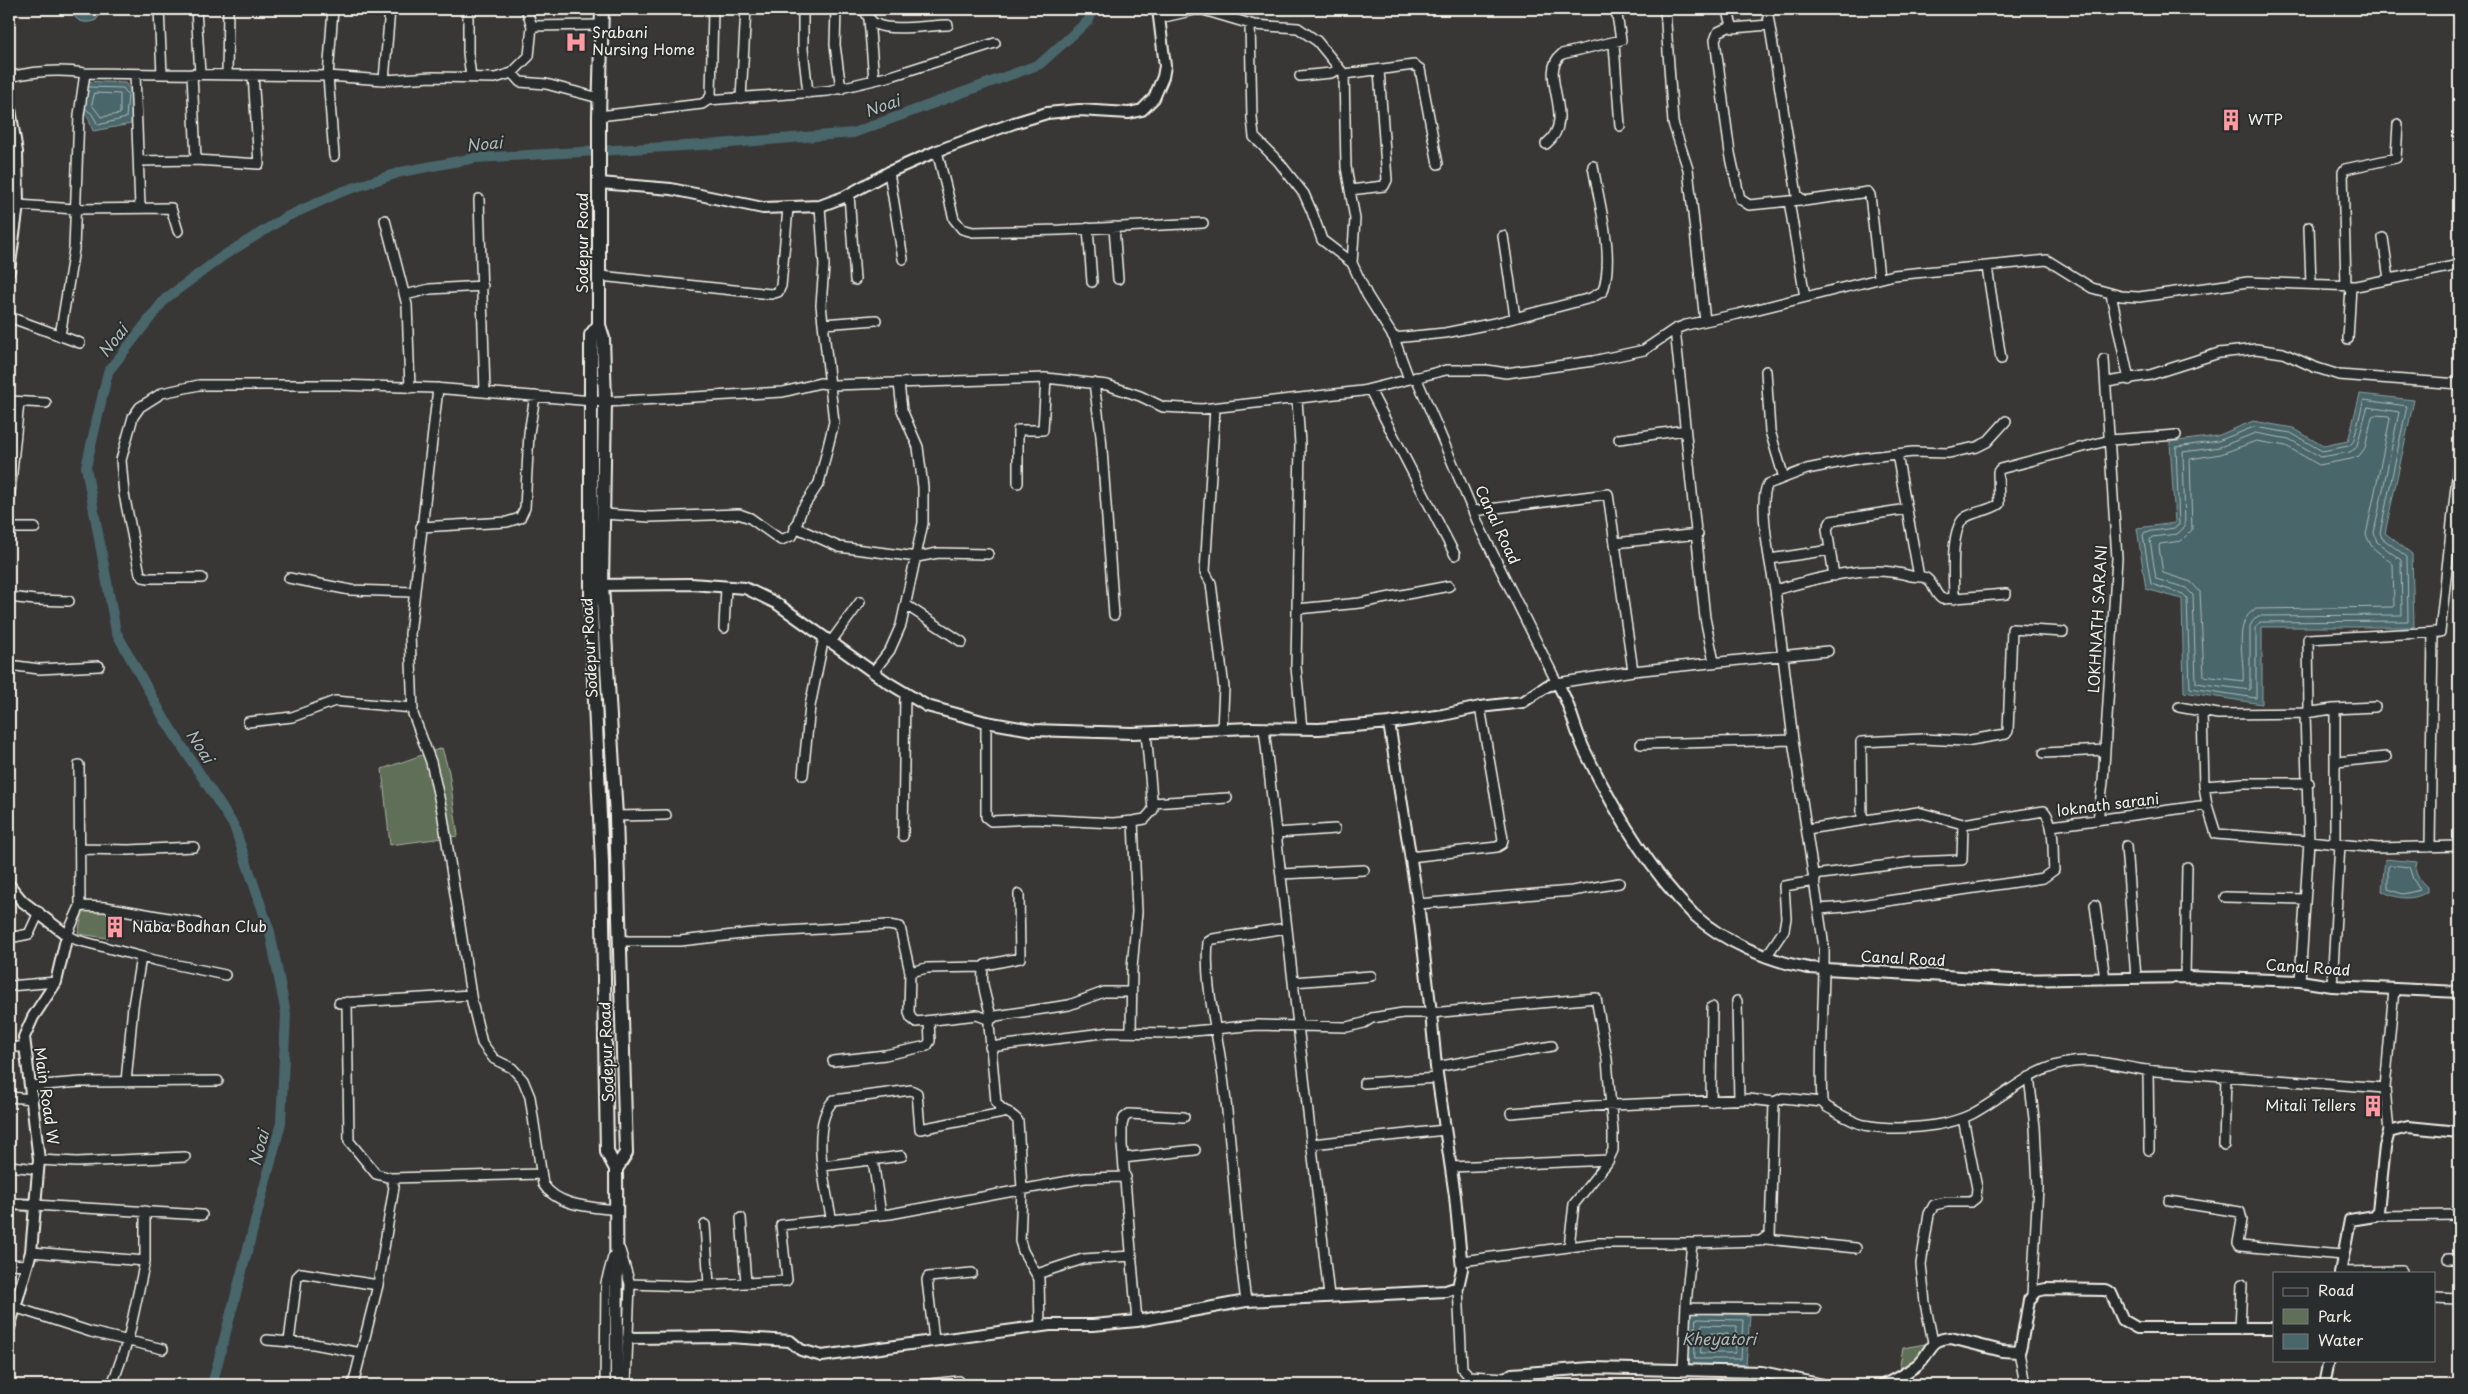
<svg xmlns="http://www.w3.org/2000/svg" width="2468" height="1394" viewBox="0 0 2468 1394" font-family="'Playpen Sans',sans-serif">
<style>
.green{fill:#607058;stroke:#aab0a0}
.water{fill:#48666b;stroke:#8d9e9d}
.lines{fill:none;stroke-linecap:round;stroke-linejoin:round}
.shore{stroke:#afb9b6;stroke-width:1}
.canal{stroke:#48666b;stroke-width:10}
.minor-casing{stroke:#f4f1e8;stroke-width:12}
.tertiary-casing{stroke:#f4f1e8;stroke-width:14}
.primary-casing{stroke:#f4f1e8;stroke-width:16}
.minor{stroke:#2a2d2e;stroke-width:9}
.tertiary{stroke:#2a2d2e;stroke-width:10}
.primary{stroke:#2a2d2e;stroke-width:12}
.labels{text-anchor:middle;stroke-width:4;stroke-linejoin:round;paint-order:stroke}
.poi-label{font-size:15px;fill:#f4f1e8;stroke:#2a2d2e;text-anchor:start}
.street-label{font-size:15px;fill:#f4f1e8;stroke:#2a2d2e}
.water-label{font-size:16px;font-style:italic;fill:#afb9b6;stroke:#2a2d2e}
</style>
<rect width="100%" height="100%" fill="#383736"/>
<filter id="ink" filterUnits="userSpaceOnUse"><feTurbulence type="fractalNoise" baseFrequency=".02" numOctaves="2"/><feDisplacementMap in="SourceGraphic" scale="10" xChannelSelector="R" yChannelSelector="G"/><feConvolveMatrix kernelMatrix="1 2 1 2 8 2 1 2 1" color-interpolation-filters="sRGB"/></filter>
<g filter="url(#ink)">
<path class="green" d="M442 748 449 772 458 836 390 845 382 769Z
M83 910 114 912 108 938 78 934Z
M1925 1344 1928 1351 1898 1376 1903 1348Z"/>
<path class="water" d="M70 9H104L96 20C85 25 74 21 70 9Z
M83 81 125 83 133 93 131 124 93 131 88 117 79 110Z
M2360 394 2414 400 2385 533 2412 554 2414 627H2262V704L2184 692 2182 599 2146 589 2137 528 2175 523 2170 442 2217 436 2253 421 2293 428 2323 446 2348 441Z
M2385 859 2417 862C2413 874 2419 879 2427 887V892C2412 901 2397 899 2382 891Z
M1691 1313 1750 1315 1746 1365H1689Z"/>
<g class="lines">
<path class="shore" d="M95 93 120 94V114L101 117 92 105Z
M86 109 92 114 98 125 126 118 128 95 123 88 89 87
M2364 400 2407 406 2380 533 2382 538 2407 557 2408 621 2260 622 2256 628V698L2190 688 2187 598 2183 594 2151 584 2143 535 2145 532 2174 528 2179 525 2176 447 2218 441 2254 427 2291 433 2322 451 2349 446 2353 442Z
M2368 407 2399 412 2374 533 2377 542 2401 560 2402 615 2258 616 2253 621 2250 626V690L2196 683 2193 595 2186 588 2156 579 2150 540 2152 537 2177 534 2185 527 2183 452 2220 447 2255 433 2289 439 2321 457 2350 452 2356 448Z
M2375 415 2389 416 2390 419 2366 535 2372 547 2393 564 2394 607 2256 609C2232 620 2245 660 2243 681L2204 676 2200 592 2191 582 2163 573 2159 547 2160 544 2181 541 2192 530 2190 459 2221 454 2256 441 2286 446 2319 465 2351 459 2359 456 2365 448 2372 417Z
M2391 865 2409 867 2413 879 2420 890 2403 894 2388 889V867Z
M1696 1319 1743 1320 1741 1359H1695Z
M1702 1325 1737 1326 1735 1353H1701Z
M1710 1333 1728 1334V1345L1709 1346Z"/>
<path class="canal" d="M212 1385 281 1123 286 1014 270 932 234 826 165 720 116 632 86 467 108 372 165 299 223 256 286 217 341 192 401 172 475 158 718 144 853 133 1040 64 1089 20 1093 9"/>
<g class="minor-casing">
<path id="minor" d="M159 9 162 74
M196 9 200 74
M333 9 328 76 334 156
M390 9 384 80 432 77 495 78 512 73 529 56 532 26
M468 9V53L471 77
M526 9 532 26 601 25
M803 9V49L808 93
M836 9 835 45 841 89
M864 9C867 15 869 21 876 24 890 32 930 25 948 25
M1200 9 1254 25 1298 28 1317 41 1344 74
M1665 9 1673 123 1688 169 1705 321
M1727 9 1733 28 1769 25
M1767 9 1797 195 1804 201 1868 192 1870 195 1879 277
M1160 18 1199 9
M869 19 874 80
M1250 24 1252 118 1254 137 1278 161 1304 194 1312 212 1322 240 1352 263 1367 295 1394 338 1409 379
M1731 26 1718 32 1715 40 1730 153 1740 199 1749 205 1800 200
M1614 44 1620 126
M512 73 520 82 546 84 599 98
M135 74 140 207
M192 74 196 160
M227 75 228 9
M1300 76 1331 73 1340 69
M9 77C35 71 58 69 85 73L328 76 384 80
M741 98 746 9
M708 100 828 91 891 76 995 43
M599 116 702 104 708 100 711 95 713 9
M1546 144C1579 118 1536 74 1562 54L1621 40 1616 9
M937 151 954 219 962 229 973 232 1060 230 1203 223
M139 161 196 160 259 164 253 75
M889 172 903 259
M1350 190 1384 186 1387 180 1379 70
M849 194 855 280
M479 199 485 392
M1789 201 1805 297
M18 205 75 209 171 208 178 231
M385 220 407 305 410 388
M1114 227 1118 279
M2309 227 2311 284
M1088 228 1092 282
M1503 236 1515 317
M2383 238 2389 279
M1352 263 1355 219 1346 167 1344 74 1414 65 1420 69 1438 164
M1987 267 2001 359
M600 276 771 294 778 292 781 286 788 208
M2346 286 2343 172 2345 169 2396 158 2398 124
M2111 294 2129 380
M405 295 430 289 483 286
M9 317 80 343
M823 324 876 320
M1675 329 1705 618 1714 662
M60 336 74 249 79 115 85 73
M1394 338 1445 333 1495 323 1591 298 1603 291C1615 255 1599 204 1593 166
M2348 339 2351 286
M1766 371 1770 431 1784 478
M1416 377 1481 530 1557 683 1633 671 1828 651
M2107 382 2150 375 2219 353 2256 349 2283 353 2314 367 2339 375 2459 384
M1094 383 1101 436 1114 615
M438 388 410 634 413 714 431 762 442 811 472 1002 482 1043 494 1059 512 1068 523 1080 530 1097 543 1184C558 1207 592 1207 617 1210
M1370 390 1455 555
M1297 400 1300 444 1296 667 1302 729
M9 401 46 403
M1215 408 1205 572 1211 583 1224 688 1222 730
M1619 439 1685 430
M1897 454 1919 577
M1018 483V430H1043L1046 378
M9 503 19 402
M1473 511 1608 494 1633 671
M604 514 650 517 739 514 750 518 781 540 793 535 802 509 819 483 834 422 821 305 824 266 820 206
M421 527 507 522 520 518 525 508 529 433 535 396
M795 527 839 547 917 557 938 553 988 554
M9 528H35
M1615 543 1698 534
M1770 559 1830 550
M1834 576 1827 529 1831 521 1907 509
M202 578H149L143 577 140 574 124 494 121 460 133 417 140 407 162 393 199 385H338L434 388 605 402 783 392 820 383 834 385 1046 378 1107 385 1140 396 1163 407 1202 409 1362 391 1446 370H1487L1506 373 1593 361 1644 350 1675 329 1686 325 1738 314 1894 275 2047 260 2092 288 2121 296 2139 297 2248 282 2356 286 2459 265
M289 578 350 590 413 592
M1775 590C1771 568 1757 501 1768 484L1807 469 1862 458 1913 452 1948 453 1977 447 1987 442 2006 421
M2006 594 1942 599C1934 594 1934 583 1926 578 1921 576 1915 577 1911 576 1868 563 1817 578 1775 590L1793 740 1824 947C1825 999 1819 1050 1822 1102L1827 1107C1838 1113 1852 1122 1864 1125 1895 1131 1944 1128 1972 1114 2006 1096 2032 1067 2072 1062 2099 1058 2128 1069 2155 1071 2232 1077 2308 1082 2385 1088
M9 597 35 600 69 601
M1954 599C1954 581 1949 527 1966 517 1976 511 1989 511 1999 504L1998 472 2000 469 2110 440 2176 435
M906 605 962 642
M1297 609 1360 603 1449 586
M724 628 726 587
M830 643 860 602
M9 665 39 669 99 666
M874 671 890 650 901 625 923 523V487L918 447 902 410 899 383
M2179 707 2218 714 2305 713 2309 841 2378 848 2459 846
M2333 709 2375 707
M2202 711 2204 786
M2309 711 2308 639 2440 632 2459 459
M2305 713 2333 709 2335 712V844
M248 722 292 717 335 701 413 708
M986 722V817L991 821 1034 819 1113 823 1133 821 1145 819 1153 810 1146 732
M1264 728 1329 1296
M1641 744 1793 740
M2044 753 2105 750
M2336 762 2386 757
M79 765 80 906
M803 775 810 706 824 637
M1153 803 1227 798
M2207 805 2216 834 2309 841 2300 981
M616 816 666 815
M1862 820 1861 742 1923 739 1965 741 2006 734 2008 731 2012 629 2063 632
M2098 820 2103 782 2117 558 2104 359
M2051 826 2207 805 2204 786 2243 783H2309
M1807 829 1918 812 1963 824 2044 811C2056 825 2052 853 2054 870L2043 878 1846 907 1819 909
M1276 833 1335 829
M903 836 905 693
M2126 846 2136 978
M2430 847 2433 632
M81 849 129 850 194 847
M1410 857 1497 847 1502 844 1503 839 1480 707
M1281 874 1364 870
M1814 875 1912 862 1962 860 1963 824
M2225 897 2304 899
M1418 904 1572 891 1619 883
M2095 905 2105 979
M197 923 106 907 80 906 67 935 77 940 154 960 225 975
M9 938 29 934 39 912
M620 941H680L751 933 888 925 900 927 910 972
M1766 957 1784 930 1786 918 1784 886 1815 881
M983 967 927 968 910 972 909 1012 911 1018 916 1022 977 1015 990 1020
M2185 977 2187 867
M1293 982 1371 976
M9 986 56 982
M2332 986 2340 844
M1737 1001 1739 1100
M347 1002 349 1141 376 1174 391 1178 394 1187 378 1285 353 1385
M339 1003 471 995
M992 1018C988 1006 978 975 985 965L1020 958 1019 894
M1131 1032 1132 968 1137 912 1133 821
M9 1047H24
M990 1047 1111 1032 1172 1033 1257 1025 1347 1027 1364 1023 1372 1018 1403 1013H1431L1596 998 1607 1059 1613 1132V1150L1607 1163 1574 1204 1569 1246
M833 1061 885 1055 927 1046 930 1041 929 1021
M1436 1067 1552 1046
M2148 1070 2149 1150
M2029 1077 2035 1127 2038 1187 2032 1295
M126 1082 133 1006 141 957
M1364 1083 1437 1078
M31 1086 81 1082 218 1081
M9 1097 33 1099
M1711 1102 1712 1007
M1511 1113 1592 1106 1749 1099 1774 1102
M2389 1132 2385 1088 2394 989
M1312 1144 1445 1130
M2224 1145 2226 1077
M1123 1158 1195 1150
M39 1160 77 1162 185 1157
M873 1160 881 1215
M9 1166 38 1169
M823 1166 902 1156
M1451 1167 1609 1160
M391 1178 541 1174
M2169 1201 2240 1212 2242 1220 2238 1243 2240 1246 2342 1255
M34 1205 202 1215
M2375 1216 2459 1215
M741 1218 746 1283
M832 1221C826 1191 809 1124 834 1100L911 1090 917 1093 920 1129 1008 1112
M705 1225 709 1285
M1766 1239 1856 1248
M620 1250 630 1284 626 1385
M31 1252 145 1261 128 1340 112 1385
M2448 1259H2459
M145 1261V1211
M1462 1261 1599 1243H1692
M9 1264 27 1265
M2340 1272 2401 1271
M1037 1274 1083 1259 1132 1256
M630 1284 688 1286 786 1281 787 1280 781 1225 890 1214 1085 1178 1126 1177
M1458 1287 1462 1368 1469 1376 1507 1378
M2434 1298 2459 1299
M1246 1301C1235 1225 1233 1147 1222 1070 1217 1029 1204 984 1208 942L1213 939 1287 928
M14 1307 91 1332 163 1349
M1686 1308 1816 1309
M1137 1321 1122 1145V1125L1124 1118 1129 1114 1184 1117
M1040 1326 1039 1279 1023 1251 1020 1241 1022 1189 1018 1121C1012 1112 1001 1112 996 1102L989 1025 990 1020 996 1016 1069 1005 1104 992H1131
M2240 1329 2242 1284
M267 1340 314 1344 361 1353
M934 1340 927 1280 928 1277 972 1273
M289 1342 297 1277 301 1273 378 1285
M1933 1342 1925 1303 1921 1264 1929 1214 1934 1205 1947 1202H1971L1976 1198 1977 1188 1963 1118
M2019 1352 2024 1379 2029 1385
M1683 1371 1686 1304 1692 1243 1760 1241 1770 1235 1774 1102 1783 1098 1822 1102
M605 1385 606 1283 613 1257
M920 1385 959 1381"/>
</g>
<g class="tertiary-casing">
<path id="tertiary" d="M9 103 17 152 18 205 9 271
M600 183 671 189 763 208 820 206 844 197 889 172 937 151 1014 123 1047 113 1079 110 1129 113 1142 110 1154 98 1163 77 1165 66 1158 9
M595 585 691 584 745 588 776 603 887 682 927 706 986 722 1032 730 1132 733 1250 728 1319 729 1389 723 1443 715 1480 707 1523 702 1547 686 1557 683C1570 702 1574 728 1584 749 1611 805 1649 870 1693 914 1722 941 1771 962 1809 968L2012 980 2188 977 2300 981 2332 986 2459 992
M9 885 22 901 67 935 56 982 33 1017 24 1037 39 1160 31 1252 9 1328
M9 1204 34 1205
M2340 1273 2350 1220 2375 1216 2378 1211 2385 1147 2389 1132 2408 1127 2459 1132
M628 1338 730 1337 790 1341 801 1350 822 1356 1050 1325H1093L1137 1321 1246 1301 1446 1291 1458 1287 1462 1269 1455 1196 1436 1067 1431 1013 1418 904 1389 723
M1505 1385 1507 1378 1512 1374 1591 1368 1762 1372 1824 1385
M1883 1385C1895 1380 1906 1373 1917 1365 1932 1353 1927 1339 1951 1338L2002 1351 2019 1352 2021 1346 2029 1300 2037 1291 2046 1289 2105 1290 2111 1293 2123 1320 2137 1328H2274
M2324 1385 2329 1360"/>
</g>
<g class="primary-casing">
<path id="primary" d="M602 9 599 116V325L603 338 605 402 602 585 616 816 626 1153 616 1169 617 1385
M599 325 591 335V610L602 863 607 1152 616 1169"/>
</g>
<use href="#minor" class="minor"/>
<use href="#tertiary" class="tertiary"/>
<use href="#primary" class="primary"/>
</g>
</g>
<defs>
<g id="hospital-bare" transform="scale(1.725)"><path d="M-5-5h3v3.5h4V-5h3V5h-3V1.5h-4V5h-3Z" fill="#ff9aa2" stroke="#2a2d2e" stroke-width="2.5" paint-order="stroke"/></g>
<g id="building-bare" transform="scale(1.725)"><path d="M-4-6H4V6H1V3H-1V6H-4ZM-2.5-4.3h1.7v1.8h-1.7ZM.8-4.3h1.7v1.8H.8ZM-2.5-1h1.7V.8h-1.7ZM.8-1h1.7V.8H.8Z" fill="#ff9aa2" stroke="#2a2d2e" stroke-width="2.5" paint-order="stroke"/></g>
</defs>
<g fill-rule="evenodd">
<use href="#hospital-bare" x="576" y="42"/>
<use href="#building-bare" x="2231" y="120"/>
<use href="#building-bare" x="115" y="927"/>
<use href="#building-bare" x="2373" y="1106"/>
</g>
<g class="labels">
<g class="poi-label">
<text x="592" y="38">Srabani<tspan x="592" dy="17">Nursing Home</tspan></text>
<text x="2248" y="125">WTP</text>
<text x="132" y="932">Naba Bodhan Club</text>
<text x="2356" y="1111" text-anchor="end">Mitali Tellers</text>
</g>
<g class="street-label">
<text transform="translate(583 243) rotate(-90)" y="5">Sodepur Road</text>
<text transform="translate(1497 525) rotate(65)" y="5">Canal Road</text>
<text transform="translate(2098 619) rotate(-87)" y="5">LOKHNATH SARANI</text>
<text transform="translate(590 648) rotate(-93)" y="5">Sodepur Road</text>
<text transform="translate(2108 805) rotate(-7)" y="5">loknath sarani</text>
<text transform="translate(1903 959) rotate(3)" y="5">Canal Road</text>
<text transform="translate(2308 968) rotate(4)" y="5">Canal Road</text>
<text transform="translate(607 1052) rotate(-92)" y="5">Sodepur Road</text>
<text transform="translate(46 1096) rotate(82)" y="5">Main Road W</text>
</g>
<g class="water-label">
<text transform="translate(882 106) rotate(-20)" y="6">Noai</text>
<text transform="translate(484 144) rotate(-6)" y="6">Noai</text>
<text transform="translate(113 341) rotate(-52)" y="6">Noai</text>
<text transform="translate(200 746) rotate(57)" y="6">Noai</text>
<text transform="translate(259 1148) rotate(-75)" y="6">Noai</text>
<text x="1719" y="1345">Kheyatori</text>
</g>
</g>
<rect width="2468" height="1394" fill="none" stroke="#2a2d2e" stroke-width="30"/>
<rect x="15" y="15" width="2438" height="1364" fill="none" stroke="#f4f1e8" stroke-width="2" filter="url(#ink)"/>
<rect x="2273" y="1272" width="162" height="90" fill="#2a2d2e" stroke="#7b7b78"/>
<rect x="2283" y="1288" width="25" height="8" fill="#2a2d2e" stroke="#7b7b78"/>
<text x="2318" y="1296" font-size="15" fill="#f4f1e8">Road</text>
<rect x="2283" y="1309" width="25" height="15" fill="#607058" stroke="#7b7b78"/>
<text x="2318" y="1322" font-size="15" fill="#f4f1e8">Park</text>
<rect x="2283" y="1334" width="25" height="15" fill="#48666b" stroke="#7b7b78"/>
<text x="2318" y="1346" font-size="15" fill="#f4f1e8">Water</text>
</svg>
